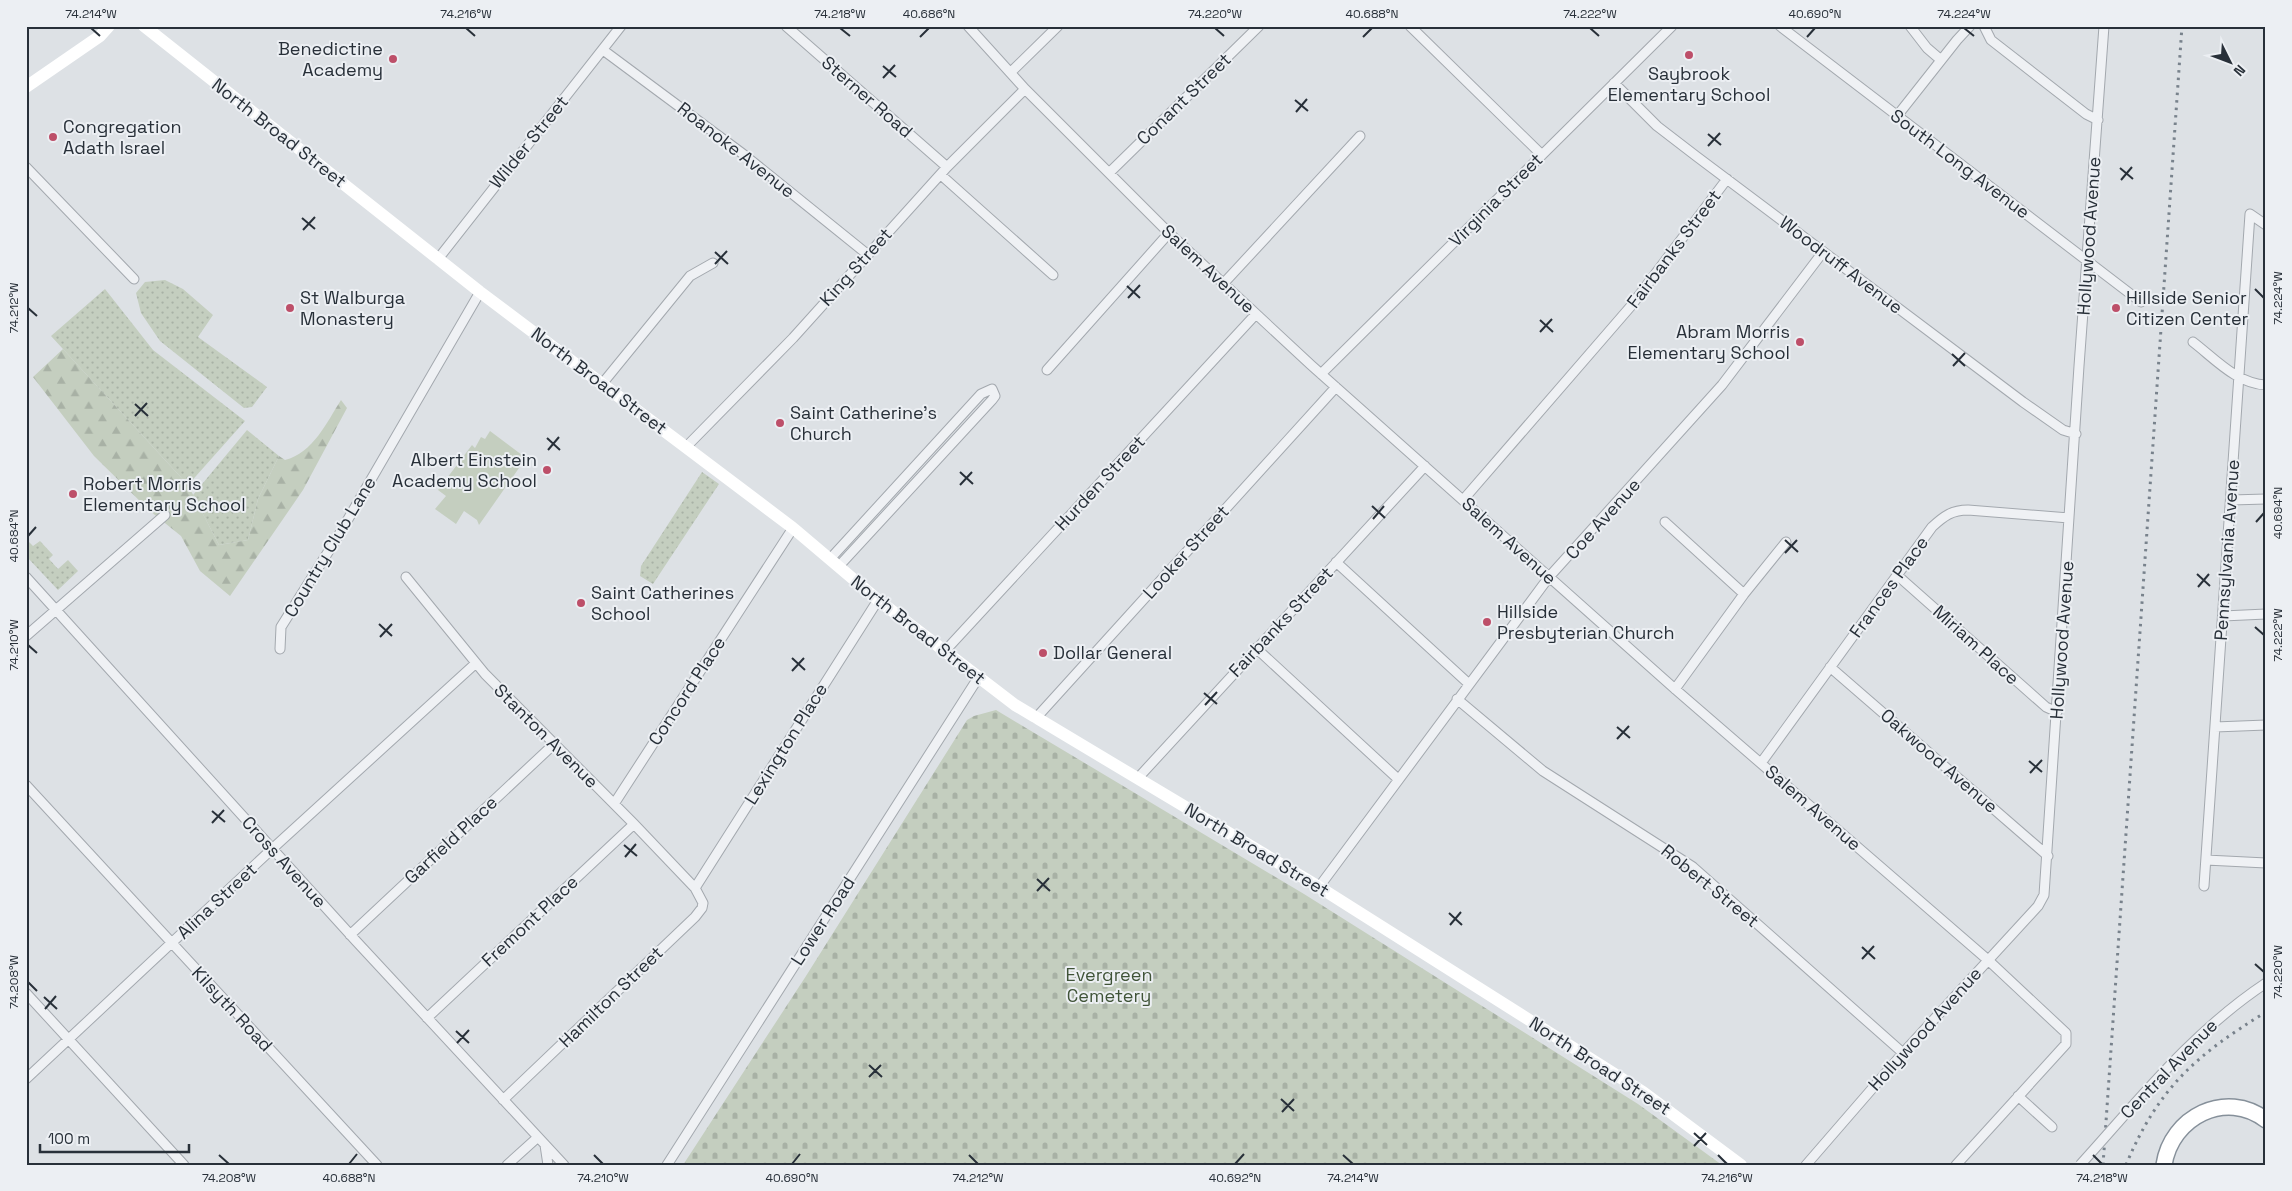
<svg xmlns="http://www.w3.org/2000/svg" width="2292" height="1191" viewBox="0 0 2292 1191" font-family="'Space Grotesk',sans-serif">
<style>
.grass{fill:url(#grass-dots)}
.forest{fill:url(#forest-firs)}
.cemetery{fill:url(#cemetery-stones)}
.park{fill:#c4cebf}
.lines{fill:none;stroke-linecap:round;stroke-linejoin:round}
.minor-casing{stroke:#a3a8ae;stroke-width:11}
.trunk-casing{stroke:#86909a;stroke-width:18}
.minor{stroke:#eff1f4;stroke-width:9}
.secondary{stroke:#fff;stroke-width:12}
.trunk{stroke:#fff;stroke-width:15}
.rail{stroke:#78828c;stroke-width:3;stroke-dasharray:2.5 5;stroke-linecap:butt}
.minor-bridge-casing{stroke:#a3a8ae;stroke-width:11;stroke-linecap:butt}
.minor-bridge{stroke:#eff1f4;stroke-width:9}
.ticks{fill:none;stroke:#283039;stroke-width:2}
.poi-dot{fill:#bd4f69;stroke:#eceff3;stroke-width:2}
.labels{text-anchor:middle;stroke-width:4;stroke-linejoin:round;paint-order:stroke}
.poi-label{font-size:18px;fill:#283039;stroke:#eceff3;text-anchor:start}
.street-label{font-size:18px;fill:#283039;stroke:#eceff3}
.park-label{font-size:18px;fill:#3f5337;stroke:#eceff3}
.neatline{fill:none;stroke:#283039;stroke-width:2}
.ticks-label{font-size:12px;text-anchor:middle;fill:#283039}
</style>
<defs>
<pattern id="grass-dots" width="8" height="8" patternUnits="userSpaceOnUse" patternTransform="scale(1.25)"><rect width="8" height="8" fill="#c4cebf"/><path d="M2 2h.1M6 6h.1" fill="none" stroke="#a8b1a5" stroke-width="1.8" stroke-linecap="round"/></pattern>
<pattern id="forest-firs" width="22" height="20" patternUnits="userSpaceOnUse" patternTransform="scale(1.25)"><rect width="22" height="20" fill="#c4cebf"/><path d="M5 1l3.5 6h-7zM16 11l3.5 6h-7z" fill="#a8b1a5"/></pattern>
<pattern id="cemetery-stones" width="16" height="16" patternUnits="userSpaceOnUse" patternTransform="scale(1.25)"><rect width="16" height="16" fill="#c4cebf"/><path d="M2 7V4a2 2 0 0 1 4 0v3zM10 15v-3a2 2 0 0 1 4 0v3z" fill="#a8b1a5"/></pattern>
</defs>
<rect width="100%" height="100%" fill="#dde1e5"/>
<path class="grass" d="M165 280 183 289 213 315 198 337 267 387 252 407 244 408 160 341 141 313 136 293 145 282Z
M105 289 153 350 245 421 188 485 51 336Z
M247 430 279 456 258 499 248 540 219 545 193 495Z
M702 472 719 484 653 584 640 576 641 566Z
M40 541 53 555 49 559 58 569 68 560 78 571 58 590 26 556V544L29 542 33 546Z"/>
<path class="forest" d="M63 349 188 485 219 545 248 540 258 499 279 456 285 460C313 453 327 422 341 400L347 408 303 490 230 596 200 571 181 536 150 511 94 456 33 377Z"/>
<path class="cemetery" d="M996 710 1304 894 1638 1104 1722 1165H683L806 976 967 720 974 716Z"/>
<path class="park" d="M490 431 526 458 479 525 477 520 464 511 456 524 435 509 446 496 438 490 472 445 475 448 481 437 485 439Z"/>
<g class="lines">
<g class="minor-casing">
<path id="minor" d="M786 26 947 167
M968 26 1025 89 1169 233 1311 365 1675 689 1988 960 2066 1033V1044L1956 1165
M1410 26 1542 155
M1780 26 2141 302
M1910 26 1927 48 1941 60
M1984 26 1991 40 2086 114 2098 120
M603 50 743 154 867 254
M1011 72 1058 26
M1614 83 1657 126 1696 156 2023 402 2063 430 2076 434
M1897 116 1957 40 1970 26
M26 167 134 279
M1109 173 1259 26
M941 175 1053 275
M2250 214 2266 225
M438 259 621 26
M1223 284 1360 136
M2193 342C2214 358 2237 384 2266 385
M1047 370 1169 233
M1321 374 1672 26
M602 384 690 276 713 263
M687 446 793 338 947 167 1025 89
M1463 500 1631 306 1727 179
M2231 500 2266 499
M1665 522 1744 594
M830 559 981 394 992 389 995 396 992 400 839 566
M1336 562 1469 684
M1897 575 2046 707 2057 712
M26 577 356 941 564 1165
M406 577 485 674 634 824 695 888 703 903 702 908 695 917 503 1100
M2223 616 2266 614
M26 636 165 515
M1256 648 1398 779
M280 649 281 627 340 533 480 292
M944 652 1256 314
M1830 667 2048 856
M1675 689 1744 594 1786 542
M1457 699 1543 771 1693 867 1903 1053
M1036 718 1336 387
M2215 727 2266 725
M1761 763 1932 527C1944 516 1952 510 1968 510L2069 518
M1138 778 1425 466
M26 785 377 1165
M614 804 793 528
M2206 860 2266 863
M2204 886 2250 214
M1319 887 1549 577 1722 385 1823 252
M695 888 878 600
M350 935 553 745
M26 993 184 1165
M427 1018 634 824
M26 1079 272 849 476 663
M2018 1096 2052 1127
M545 1145 548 1165
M507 1165 538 1137
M667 1165 978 678
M1806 1165 1903 1053 2038 906 2044 895 2079 366 2104 26"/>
</g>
<g class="trunk-casing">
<path id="trunk" d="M2164 1165C2171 1117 2226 1089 2266 1120"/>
</g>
<use href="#minor" class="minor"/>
<path class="secondary" d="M144 26 480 292 793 528 878 600 1015 705 1319 887 1643 1092 1741 1165
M26 87 100 36 109 26"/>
<use href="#trunk" class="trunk"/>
<path class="rail" d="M2103 1165 2182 26
M2126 1165C2158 1088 2196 1055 2266 1012"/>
<g class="minor-bridge-casing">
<path id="minor-bridge" d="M2080 1165C2139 1100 2192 1032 2266 983"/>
</g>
<use href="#minor-bridge" class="minor-bridge"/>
</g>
<path class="ticks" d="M91 28 100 36M466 28 475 36M840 28 850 36M1215 28 1224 36M1590 28 1599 36M1964 28 1974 36M920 37 929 28M1363 37 1372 28M1807 37 1815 28M883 66 896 77M883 78 895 65M1295 100 1308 111M1296 112 1307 99M1708 134 1721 145M1708 146 1720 133M2120 168 2133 179M2121 180 2132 167M302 218 315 229M303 230 315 217M715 252 728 264M715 264 727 251M1127 286 1140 298M2255 289 2264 298M1128 298 1140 285M28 308 37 316M1540 320 1553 332M1540 332 1552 319M1952 354 1965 366M1953 366 1965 353M135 404 148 416M135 416 147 403M547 438 560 450M548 450 559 437M960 472 973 484M960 485 972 472M1372 506 1385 518M1373 519 1384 506M2256 522 2264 513M28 536 36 527M1785 540 1798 552M1785 553 1797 540M2197 574 2210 586M2198 587 2209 574M379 624 392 636M2255 627 2264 635M380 637 392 624M28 645 37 653M792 658 805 670M792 671 804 658M1204 693 1217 704M1205 705 1217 692M1617 727 1630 738M1617 739 1629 726M2029 761 2042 772M2030 773 2042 760M212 811 225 822M212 823 224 810M624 845 637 856M625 857 636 844M1037 879 1050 891M1037 891 1049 878M1449 913 1462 925M1450 925 1461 912M1862 947 1875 959M1862 959 1874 946M2255 964 2264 972M28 982 37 991M44 997 57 1009M45 1009 56 996M456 1031 469 1043M457 1043 469 1030M869 1065 882 1077M869 1077 881 1065M1281 1099 1294 1111M1282 1112 1294 1099M1694 1133 1707 1145M1694 1146 1706 1133M219 1155 229 1164M594 1155 603 1164M969 1155 978 1164M1343 1155 1353 1164M1718 1155 1727 1164M2093 1155 2102 1164M349 1164 357 1154M792 1164 800 1154M1235 1164 1244 1154"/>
<g class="poi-dot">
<circle cx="1689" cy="55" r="5"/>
<circle cx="393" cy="59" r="5"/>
<circle cx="53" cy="137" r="5"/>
<circle cx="290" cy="308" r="5"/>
<circle cx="2116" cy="308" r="5"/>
<circle cx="1800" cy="342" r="5"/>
<circle cx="780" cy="423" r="5"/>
<circle cx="547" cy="470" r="5"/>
<circle cx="73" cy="494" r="5"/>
<circle cx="581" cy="603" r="5"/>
<circle cx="1487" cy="622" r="5"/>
<circle cx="1043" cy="653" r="5"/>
</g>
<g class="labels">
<g class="poi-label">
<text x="383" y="55" text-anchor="end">Benedictine<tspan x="383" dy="21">Academy</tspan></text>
<text x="1689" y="80" text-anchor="middle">Saybrook<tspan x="1689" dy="21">Elementary School</tspan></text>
<text x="63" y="133">Congregation<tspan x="63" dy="21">Adath Israel</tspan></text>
<text x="300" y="304">St Walburga<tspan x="300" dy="21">Monastery</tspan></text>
<text x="2126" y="304">Hillside Senior<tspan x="2126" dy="21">Citizen Center</tspan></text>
<text x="1790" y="338" text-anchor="end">Abram Morris<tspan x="1790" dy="21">Elementary School</tspan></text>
<text x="790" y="419">Saint Catherine's<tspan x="790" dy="21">Church</tspan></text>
<text x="537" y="466" text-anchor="end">Albert Einstein<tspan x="537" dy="21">Academy School</tspan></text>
<text x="83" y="490">Robert Morris<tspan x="83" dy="21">Elementary School</tspan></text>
<text x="591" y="599">Saint Catherines<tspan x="591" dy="21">School</tspan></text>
<text x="1497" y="618">Hillside<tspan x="1497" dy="21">Presbyterian Church</tspan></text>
<text x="1053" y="659">Dollar General</text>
</g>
<g class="street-label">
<text transform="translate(867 97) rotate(41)" y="6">Sterner Road</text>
<text transform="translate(1184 99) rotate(-44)" y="6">Conant Street</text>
<text transform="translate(279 133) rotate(38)" y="6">North Broad Street</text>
<text transform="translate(529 142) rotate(-51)" y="6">Wilder Street</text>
<text transform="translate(736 150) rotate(38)" y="6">Roanoke Avenue</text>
<text transform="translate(1960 164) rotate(37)" y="6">South Long Avenue</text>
<text transform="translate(1496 200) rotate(-45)" y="6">Virginia Street</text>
<text transform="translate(2089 236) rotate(-86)" y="6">Hollywood Avenue</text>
<text transform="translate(1674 249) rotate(-53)" y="6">Fairbanks Street</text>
<text transform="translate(1841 265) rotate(37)" y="6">Woodruff Avenue</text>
<text transform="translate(856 267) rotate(-48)" y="6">King Street</text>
<text transform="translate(1208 269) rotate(43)" y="6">Salem Avenue</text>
<text transform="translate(599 381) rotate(37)" y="6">North Broad Street</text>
<text transform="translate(1100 483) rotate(-47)" y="6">Hurden Street</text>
<text transform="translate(1603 519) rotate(-48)" y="6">Coe Avenue</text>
<text transform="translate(1509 541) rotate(42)" y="6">Salem Avenue</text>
<text transform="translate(330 547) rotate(-59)" y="6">Country Club Lane</text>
<text transform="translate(2227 550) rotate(-86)" y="6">Pennsylvania Avenue</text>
<text transform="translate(1186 552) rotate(-48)" y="6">Looker Street</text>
<text transform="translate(1889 587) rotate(-54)" y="6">Frances Place</text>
<text transform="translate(1281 622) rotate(-47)" y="6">Fairbanks Street</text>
<text transform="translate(918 630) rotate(38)" y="6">North Broad Street</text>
<text transform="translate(2062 640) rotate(-86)" y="6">Hollywood Avenue</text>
<text transform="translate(1976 645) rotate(42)" y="6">Miriam Place</text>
<text transform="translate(687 691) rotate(-57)" y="6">Concord Place</text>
<text transform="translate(546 736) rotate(45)" y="6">Stanton Avenue</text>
<text transform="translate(786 744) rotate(-58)" y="6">Lexington Place</text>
<text transform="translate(1939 761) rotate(41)" y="6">Oakwood Avenue</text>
<text transform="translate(1813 808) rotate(41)" y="6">Salem Avenue</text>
<text transform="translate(451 840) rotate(-43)" y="6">Garfield Place</text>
<text transform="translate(1257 850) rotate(31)" y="6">North Broad Street</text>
<text transform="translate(284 862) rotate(48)" y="6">Cross Avenue</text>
<text transform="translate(1710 886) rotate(39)" y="6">Robert Street</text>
<text transform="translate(217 901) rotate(-43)" y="6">Alina Street</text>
<text transform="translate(530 921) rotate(-43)" y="6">Fremont Place</text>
<text transform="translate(823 921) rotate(-57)" y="6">Lower Road</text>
<text transform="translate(611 997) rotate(-44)" y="6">Hamilton Street</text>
<text transform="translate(232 1009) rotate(47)" y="6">Kilsyth Road</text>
<text transform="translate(1925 1029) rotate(-48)" y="6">Hollywood Avenue</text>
<text transform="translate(1600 1066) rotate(33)" y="6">North Broad Street</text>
<text transform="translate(2169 1069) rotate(-46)" y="6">Central Avenue</text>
</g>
<g class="park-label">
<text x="1109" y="981">Evergreen<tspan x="1109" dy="21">Cemetery</tspan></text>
</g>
</g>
<rect width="2292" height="1191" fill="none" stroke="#eceff3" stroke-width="55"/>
<g transform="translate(2230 62) rotate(132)" stroke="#eceff3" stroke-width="4" paint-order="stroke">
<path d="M0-4L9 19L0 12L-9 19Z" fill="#283039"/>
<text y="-8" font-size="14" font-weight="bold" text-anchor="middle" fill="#283039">N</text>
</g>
<path d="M40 1144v8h149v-8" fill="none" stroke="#283039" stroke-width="2.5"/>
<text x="48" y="1144" font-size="15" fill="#283039" stroke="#eceff3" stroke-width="4" paint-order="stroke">100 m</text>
<rect x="28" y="28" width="2236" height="1136" class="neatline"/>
<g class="ticks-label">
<text x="91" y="18">74.214°W</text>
<text x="466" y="18">74.216°W</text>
<text x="840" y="18">74.218°W</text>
<text x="929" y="18">40.686°N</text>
<text x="1215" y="18">74.220°W</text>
<text x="1372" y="18">40.688°N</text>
<text x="1590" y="18">74.222°W</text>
<text x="1815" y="18">40.690°N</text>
<text x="1964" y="18">74.224°W</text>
<text transform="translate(2278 298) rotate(-90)" y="4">74.224°W</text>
<text transform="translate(14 308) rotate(-90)" y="4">74.212°W</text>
<text transform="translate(2278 513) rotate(-90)" y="4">40.694°N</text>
<text transform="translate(14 536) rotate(-90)" y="4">40.684°N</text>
<text transform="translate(2278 635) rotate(-90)" y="4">74.222°W</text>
<text transform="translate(14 645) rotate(-90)" y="4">74.210°W</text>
<text transform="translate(2278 972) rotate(-90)" y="4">74.220°W</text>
<text transform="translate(14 982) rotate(-90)" y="4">74.208°W</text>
<text x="229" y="1182">74.208°W</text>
<text x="349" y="1182">40.688°N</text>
<text x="603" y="1182">74.210°W</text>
<text x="792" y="1182">40.690°N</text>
<text x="978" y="1182">74.212°W</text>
<text x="1235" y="1182">40.692°N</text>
<text x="1353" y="1182">74.214°W</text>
<text x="1727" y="1182">74.216°W</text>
<text x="2102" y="1182">74.218°W</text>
</g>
</svg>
